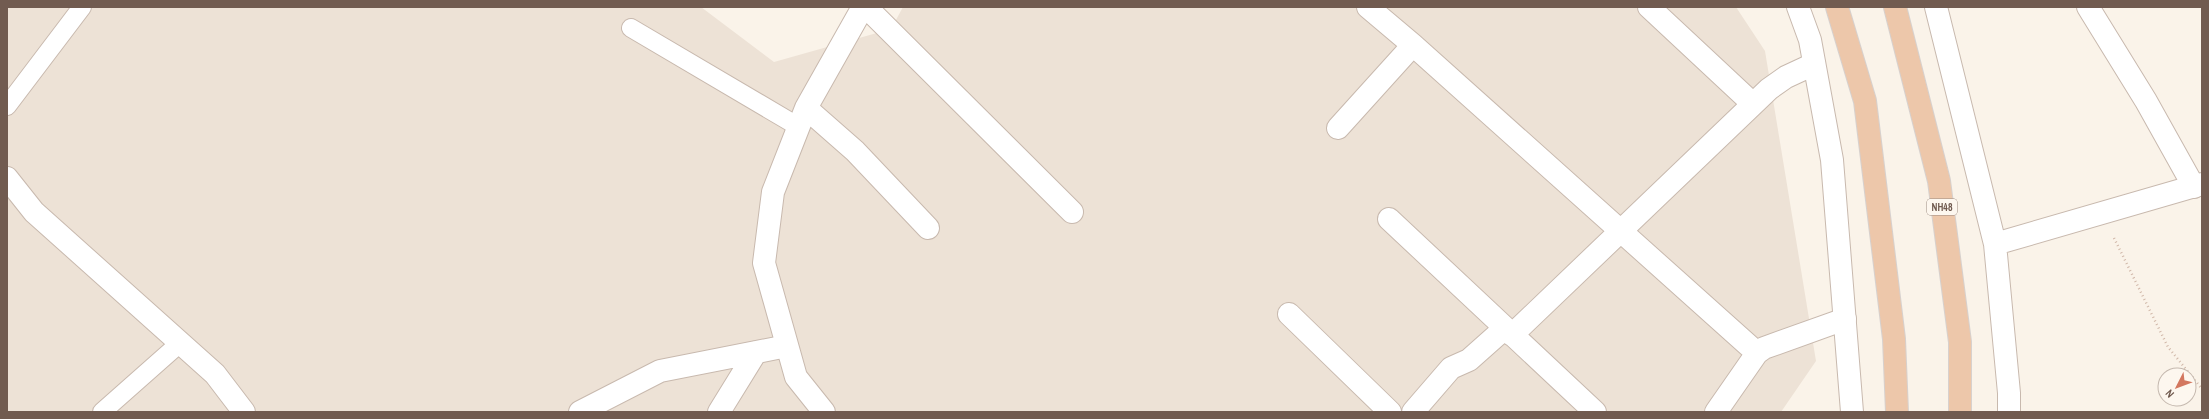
<svg xmlns="http://www.w3.org/2000/svg" width="2209" height="419" viewBox="0 0 2209 419" font-family="'Archivo Narrow',sans-serif">
<style>
.residential{fill:#ede2d6}
.lines{fill:none;stroke-linecap:round;stroke-linejoin:round}
.service-casing{stroke:#c8b9ae;stroke-width:20}
.minor-casing{stroke:#c8b9ae;stroke-width:24}
.tertiary-casing{stroke:#c8b9ae;stroke-width:24}
.trunk-casing{stroke:#d7d1ce;stroke-width:24}
.path{stroke:#d0b7a8;stroke-width:2.5;stroke-dasharray:1 3;stroke-linecap:butt}
.service{stroke:#fff;stroke-width:18}
.minor{stroke:#fff;stroke-width:22}
.tertiary{stroke:#fff;stroke-width:22}
.trunk{stroke:#edc7aa;stroke-width:22}
.labels{text-anchor:middle;stroke-width:3.5;stroke-linejoin:round;paint-order:stroke}
.shield{fill:#fdf7ef;stroke:#9b8a80;stroke-width:1}
.shield-label{font-size:10px;font-weight:bold;fill:#715b50}
</style>
<rect width="100%" height="100%" fill="#faf3e9"/>
<path class="residential" d="M7 7H701L774 62 891 29 903 7H1736L1765 51 1816 361 1781 412H7Z"/>
<g class="lines">
<g class="service-casing">
<path id="service" d="M631 28 799 127
M7 106 82 7
M102 412 180 343"/>
</g>
<g class="minor-casing">
<path id="minor" d="M866 7 1072 212
M1368 7 1413 45 1757 353
M1649 7 1753 104
M2088 7 2146 101 2194 187
M806 108 855 151 928 228
M1338 128 1413 45
M7 178 34 212 215 374 244 412
M1389 219 1595 412
M1289 314 1390 412
M1512 335 1769 89 1786 77 1814 64
M580 412 660 371 787 346
M719 412 756 352
M824 412 796 377 764 263 773 192 806 108 863 7
M1413 412 1451 368 1469 360 1505 328
M1716 412 1757 353 1764 348 1845 319"/>
</g>
<g class="tertiary-casing">
<path id="tertiary" d="M1798 7 1810 40 1832 160 1852 412
M1936 7 1995 244 2009 393V412
M1995 244 2202 184"/>
</g>
<g class="trunk-casing">
<path id="trunk" d="M1837 7 1865 101 1894 339 1897 412
M1895 7 1939 181 1960 342V412"/>
</g>
<path class="path" d="M2114 238 2168 347 2202 389"/>
<use href="#service" class="service"/>
<use href="#minor" class="minor"/>
<use href="#tertiary" class="tertiary"/>
<use href="#trunk" class="trunk"/>
</g>
<g class="labels">
<rect class="shield" x="1927" y="199" width="30" height="16" rx="3"/>
<g class="shield-label">
<text x="1942" y="211">NH48</text>
</g>
</g>
<rect width="2209" height="419" fill="none" stroke="#715b50" stroke-width="16"/>
<g transform="translate(2177 387) rotate(228)"><circle r="19" fill="#fdf7ef" stroke="#c5b9af"/>
<path d="M0-3L7 15L0 10L-7 15Z" fill="#d3775f"/>
<text y="-6" font-size="11" font-weight="bold" text-anchor="middle" fill="#715b50">N</text>
</g>
</svg>
